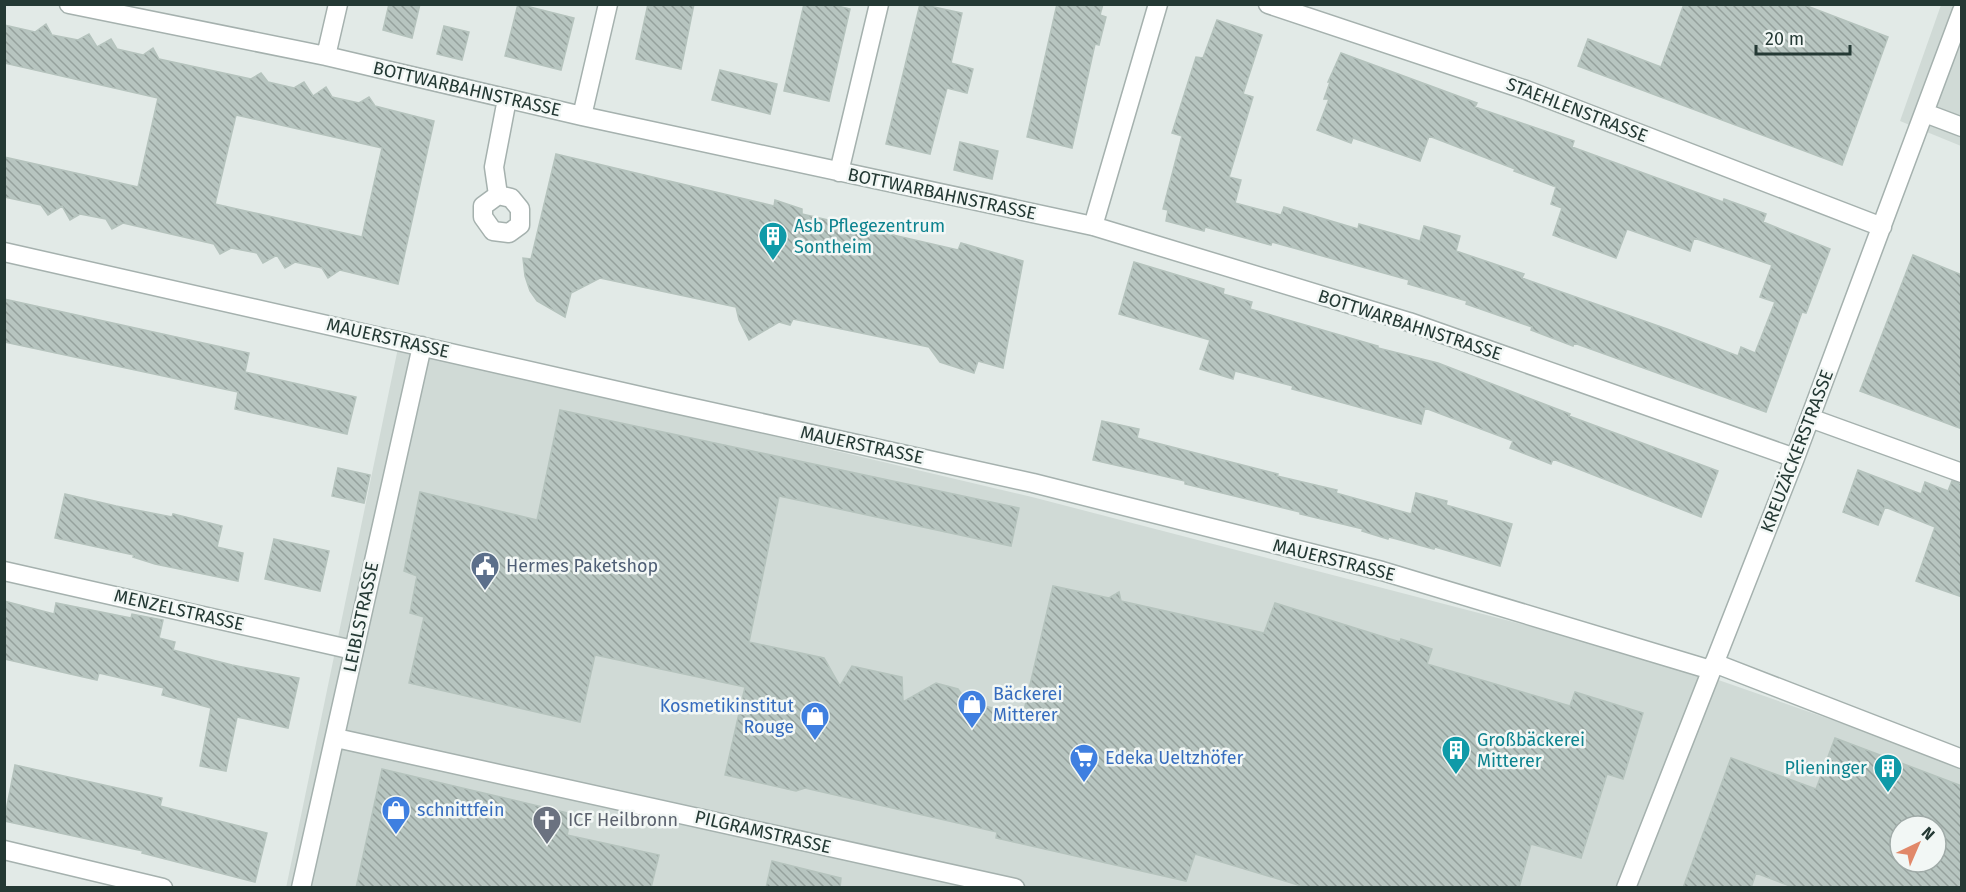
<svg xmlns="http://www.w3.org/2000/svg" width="1966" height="892" viewBox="0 0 1966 892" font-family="'Fira Sans',sans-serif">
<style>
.built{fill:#d0dad6;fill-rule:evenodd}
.building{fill:url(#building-back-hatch);stroke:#b5c3bd;stroke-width:1.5;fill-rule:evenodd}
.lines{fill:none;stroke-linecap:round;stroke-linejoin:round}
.minor-casing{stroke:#a5b1ae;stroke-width:21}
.minor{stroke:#fff;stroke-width:18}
.labels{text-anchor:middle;stroke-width:5;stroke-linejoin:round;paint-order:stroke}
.street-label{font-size:18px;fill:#243934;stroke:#f2f7f5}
.culture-label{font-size:18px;fill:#0d838f;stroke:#f2f7f5;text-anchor:start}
.service-label{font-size:18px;fill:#4e5e75;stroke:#f2f7f5;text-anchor:start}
.shop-label{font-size:18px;fill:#366cbe;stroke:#f2f7f5;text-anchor:start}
.worship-label{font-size:18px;fill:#5b616d;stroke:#f2f7f5;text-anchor:start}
</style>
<defs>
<pattern id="building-back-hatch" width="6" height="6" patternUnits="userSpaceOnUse" patternTransform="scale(1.5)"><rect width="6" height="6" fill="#b7c5c0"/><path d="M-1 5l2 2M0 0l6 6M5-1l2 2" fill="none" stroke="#95a19d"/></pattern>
</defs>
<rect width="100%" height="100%" fill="#e2eae7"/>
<path class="built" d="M1941 5H1961V146L1900 121Z
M398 348 1032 497 1664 661 1961 765V887L286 888ZM1900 826H1936V862H1900Z"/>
<path class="building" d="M389 4H420L412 38 383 30Z
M518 4 574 18 561 70 505 56Z
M648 4H694L681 69 636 59Z
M804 4H830L850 9 829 101 784 91Z
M920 4 962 13 951 63 973 69 967 93 947 88 930 154 886 144Z
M1057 4H1103L1100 15 1106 17 1099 45 1095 44 1072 148 1027 137Z
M1684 4H1802L1888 37 1842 165 1578 66 1588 39 1661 67Z
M1217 20 1262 35 1243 94 1253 97 1229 177 1241 180 1235 203 1281 215 1284 207 1358 229 1359 224 1420 241 1424 226 1460 236 1456 251 1524 274 1522 278 1667 329 1738 356 1741 347 1755 353 1775 302 1760 297 1772 265 1694 238 1690 251 1627 229 1616 258 1553 235 1562 208 1551 204 1556 187 1514 171 1515 169 1429 136 1420 161 1353 138 1351 143 1317 130 1329 99H1324L1330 82H1328L1341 53 1477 103 1475 107 1574 141 1572 147 1723 202 1724 199 1766 214 1763 222 1830 249 1806 313 1802 312 1766 412 1574 343 1573 346 1531 330 1532 327 1466 304 1467 301 1408 284 1409 280 1272 242 1271 245 1205 227 1204 231 1166 221 1168 210 1163 209 1182 136 1172 133 1196 57 1203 58Z
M46 24 52 35 78 40 89 34 97 47 111 39 117 49 143 55 153 48 159 59 251 79 261 73 268 82 294 88 304 82 313 96 326 87 332 97 359 103 369 97 375 106 434 121 398 284 340 270 328 278 322 268 295 262 285 268 277 255 263 263 257 253 231 248 220 254 214 244 123 223 112 229 106 219 80 214 70 220 62 206 48 215 41 205 4 197V157L138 187 158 98 4 63V25L35 32ZM236 115 382 148 362 237 215 204Z
M444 26 469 32 462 60 437 54Z
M720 70 777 84 770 114 712 100Z
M960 142 998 151 992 179 954 170Z
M556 154 774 206 775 200 802 209V214L958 250 961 243 1023 261 1003 368 978 361 974 373 940 362 929 347 793 319 790 325 779 322 749 340 739 320 736 307 600 278 571 293 565 317 537 301 530 291 525 276 523 258 531 259Z
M1913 255 1962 275V429L1860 391Z
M1134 262 1224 289 1223 294 1252 302 1250 309 1378 346V348L1438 363 1570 414 1569 416 1718 471 1701 517 1553 459 1551 464 1510 448 1513 441 1425 408 1421 424 1292 389 1293 386 1235 371 1233 379 1200 369 1210 340 1119 314Z
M4 299 249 353 245 372 356 397 347 434 235 409 238 392 4 342Z
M560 410 1019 508 1011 546 779 496 749 642 824 658 840 686 852 666 902 677 903 702 936 683 958 689 967 702 1023 715 1053 586 1109 598 1119 592 1121 601 1264 633 1275 603 1400 642 1401 639 1432 649 1427 664 1570 706 1575 692 1643 713 1623 779 1607 774 1581 858 1531 844 1519 888H1308L1195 854 1186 881 996 838 997 832 805 788 796 791 725 775 745 687 595 655 580 722 409 683 424 617 410 613 417 576 404 571 420 492 537 520Z
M1102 421 1139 429 1137 438 1278 474 1277 476 1337 490 1336 493 1411 514 1416 493 1447 501 1446 505 1512 524 1500 566 1435 547 1434 549 1389 537 1388 539 1362 531 1363 529 1300 514V512L1185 484V481L1093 460Z
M338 468 370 475 364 503 332 496Z
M1858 470 1921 494 1925 482 1948 491 1952 481 1962 484V597L1916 581 1935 527 1885 507 1878 525 1843 512Z
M65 494 116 506 172 517 173 514 222 526 217 547 243 553 238 581 155 564 133 557 134 555 55 538Z
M274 539 329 551 320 591 265 579Z
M4 601 54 614 56 603 131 618 132 614 163 620 159 638 175 642 173 650 232 665 299 678 288 728 237 717 226 771 200 766 211 708 162 695 164 688 99 673 97 680 4 659Z
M1835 738 1962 786V888H1795L1756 873 1751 888H1683L1731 758 1816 789ZM1900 826H1936V862H1900Z
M15 765 162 798 160 806 267 833 255 882 142 853 143 851 4 821Z
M382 769 572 814 567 835 659 855 651 888H356Z
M772 861 841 878 840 888H766Z"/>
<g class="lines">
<g class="minor-casing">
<path id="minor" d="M69 4 326 56 582 116 1093 226 1409 322 1795 458
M1268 4 1526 90 1882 227
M326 56 338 4
M1925 113 1962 127
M582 116 608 4
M839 172 879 4
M498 195 511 198 520 209V225L509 233 493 231 483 217V206L498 195 494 167 507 99
M1093 226 1158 4
M4 252 671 403 1033 483 1382 571 1711 670
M1810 418 1962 473
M4 571 353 650
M1714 663 1962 759
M336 738 1015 888
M4 850 163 888
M301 888 422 346
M1626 888 1795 458 1962 11"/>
</g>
<use href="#minor" class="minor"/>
</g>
<defs>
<g id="building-pin" transform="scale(1.5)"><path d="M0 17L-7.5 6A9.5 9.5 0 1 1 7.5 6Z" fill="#0f9aa8" stroke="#f2f7f5"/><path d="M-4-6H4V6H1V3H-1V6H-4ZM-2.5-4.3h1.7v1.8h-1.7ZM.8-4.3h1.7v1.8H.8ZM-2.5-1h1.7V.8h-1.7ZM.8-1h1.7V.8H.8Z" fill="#fff"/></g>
<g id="civic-pin" transform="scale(1.5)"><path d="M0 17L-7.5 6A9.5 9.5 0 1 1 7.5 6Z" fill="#5c6f8a" stroke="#f2f7f5"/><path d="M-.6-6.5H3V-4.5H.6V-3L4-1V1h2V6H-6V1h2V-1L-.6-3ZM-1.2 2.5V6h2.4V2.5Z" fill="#fff"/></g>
<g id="shop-pin" transform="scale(1.5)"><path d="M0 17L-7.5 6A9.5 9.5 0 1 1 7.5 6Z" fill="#3f7fe0" stroke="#f2f7f5"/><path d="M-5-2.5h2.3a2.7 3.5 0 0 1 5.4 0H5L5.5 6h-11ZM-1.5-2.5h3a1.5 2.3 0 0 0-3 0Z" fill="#fff"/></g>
<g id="supermarket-pin" transform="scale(1.5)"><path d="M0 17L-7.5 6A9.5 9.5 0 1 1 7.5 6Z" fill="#3f7fe0" stroke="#f2f7f5"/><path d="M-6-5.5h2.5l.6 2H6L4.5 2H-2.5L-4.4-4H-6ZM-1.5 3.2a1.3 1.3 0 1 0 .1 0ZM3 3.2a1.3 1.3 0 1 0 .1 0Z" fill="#fff"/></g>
<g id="church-pin" transform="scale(1.5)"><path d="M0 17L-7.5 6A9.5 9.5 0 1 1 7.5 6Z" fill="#6b7280" stroke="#f2f7f5"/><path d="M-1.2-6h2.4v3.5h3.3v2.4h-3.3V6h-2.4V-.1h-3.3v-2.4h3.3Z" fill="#fff"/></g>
</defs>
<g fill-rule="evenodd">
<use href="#building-pin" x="773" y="236"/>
<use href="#civic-pin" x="485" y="566"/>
<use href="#shop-pin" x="972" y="704"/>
<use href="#shop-pin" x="815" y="716"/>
<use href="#building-pin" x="1456" y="750"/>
<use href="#supermarket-pin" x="1084" y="758"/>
<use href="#building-pin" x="1888" y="768"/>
<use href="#shop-pin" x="396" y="810"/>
<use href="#church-pin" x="547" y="820"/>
</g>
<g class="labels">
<g class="street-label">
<text transform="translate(467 89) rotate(13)" y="6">BOTTWARBAHNSTRASSE</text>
<text transform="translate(1577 110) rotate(21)" y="6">STAEHLENSTRASSE</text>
<text transform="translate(942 194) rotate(12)" y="6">BOTTWARBAHNSTRASSE</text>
<text transform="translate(1410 325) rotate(18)" y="6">BOTTWARBAHNSTRASSE</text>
<text transform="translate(388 338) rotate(13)" y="6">MAUERSTRASSE</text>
<text transform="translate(862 445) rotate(12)" y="6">MAUERSTRASSE</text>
<text transform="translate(1797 451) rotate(-69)" y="6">KREUZÄCKERSTRASSE</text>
<text transform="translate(1334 560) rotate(14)" y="6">MAUERSTRASSE</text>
<text transform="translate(179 610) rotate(13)" y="6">MENZELSTRASSE</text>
<text transform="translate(361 617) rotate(-78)" y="6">LEIBLSTRASSE</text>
<text transform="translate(763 832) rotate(13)" y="6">PILGRAMSTRASSE</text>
</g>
<g class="culture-label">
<text x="794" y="232">Asb Pflegezentrum<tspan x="794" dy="21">Sontheim</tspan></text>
<text x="1477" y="746">Großbäckerei<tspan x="1477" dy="21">Mitterer</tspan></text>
<text x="1867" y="774" text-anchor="end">Plieninger</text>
</g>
<g class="service-label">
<text x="506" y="572">Hermes Paketshop</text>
</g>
<g class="shop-label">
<text x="993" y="700">Bäckerei<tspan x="993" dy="21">Mitterer</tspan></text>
<text x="794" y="712" text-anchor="end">Kosmetikinstitut<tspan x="794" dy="21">Rouge</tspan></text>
<text x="1105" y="764">Edeka Ueltzhöfer</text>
<text x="417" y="816">schnittfein</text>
</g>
<g class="worship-label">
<text x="568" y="826">ICF Heilbronn</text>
</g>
</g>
<rect width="1966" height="892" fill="none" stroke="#243934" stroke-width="12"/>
<g transform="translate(1918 844) rotate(44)"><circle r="28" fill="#f2f7f5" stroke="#a0aba8" stroke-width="1.5"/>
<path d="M0-4.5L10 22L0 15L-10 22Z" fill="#e18869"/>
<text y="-9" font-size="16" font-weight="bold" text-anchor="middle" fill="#243934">N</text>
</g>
<path d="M1756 45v9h94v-9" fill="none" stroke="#243934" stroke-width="3"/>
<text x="1765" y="45" font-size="18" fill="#243934" stroke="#f2f7f5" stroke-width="4.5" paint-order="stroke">20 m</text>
</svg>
